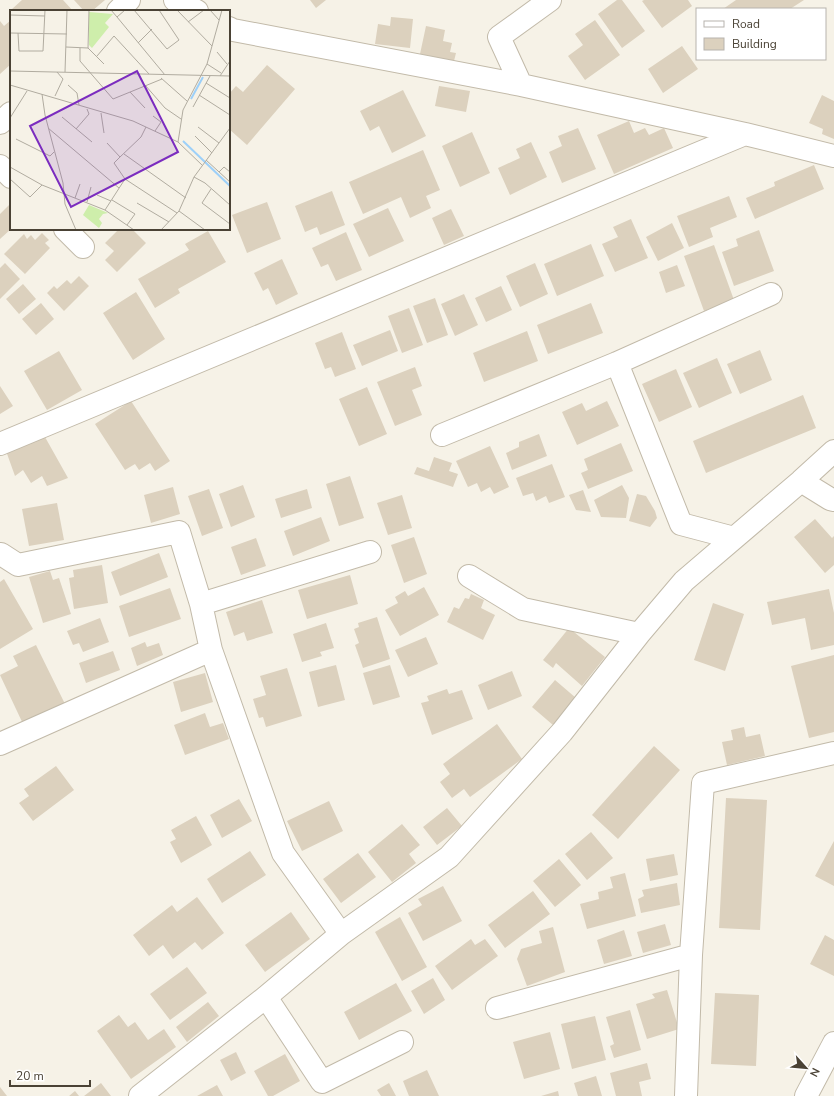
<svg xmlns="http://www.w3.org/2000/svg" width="834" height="1096" viewBox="0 0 834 1096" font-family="'Nunito Sans',sans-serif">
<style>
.building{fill:#dcd1be}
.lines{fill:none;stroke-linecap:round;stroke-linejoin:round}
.minor-casing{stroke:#c2baa9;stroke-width:24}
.tertiary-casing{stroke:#c2baa9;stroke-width:24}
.minor{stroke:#fff;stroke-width:22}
.tertiary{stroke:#fff;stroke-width:22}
.inset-river{fill:none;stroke:#9dd0f9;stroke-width:2}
.inset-road{fill:none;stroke:#b1aca0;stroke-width:1}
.view{fill:#7b2cbf;fill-opacity:0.15;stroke:#7b2cbf;stroke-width:2}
.inset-edge{fill:none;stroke:#4a4235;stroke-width:2}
</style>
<rect width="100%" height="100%" fill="#f6f2e7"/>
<path class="building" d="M22 0H63L73 11H13L12 9Z
M74 0H105L92 11H84Z
M310 0H326L316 8Z
M617 0H622L645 31 622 48 598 14Z
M644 0H688L692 6 662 28 642 1Z
M736 0H804L790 9H723Z
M391 17 413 19 410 48 375 44 378 24 390 26Z
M11 20V64L0 74V21L4 26Z
M595 20 620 55 585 80 568 56 583 45 575 34Z
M426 26 445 30 443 41 452 43 450 52 456 53 454 61 420 54Z
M682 46 698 69 663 93 648 69Z
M267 65 295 89 247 145 229 129V94L236 86 243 92Z
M439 86 470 91 466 112 435 106Z
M403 90 426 136 392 153 379 126 370 131 360 111Z
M822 95 834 101V139L822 134 823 129 809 123Z
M629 121 634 133 645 128 649 135 664 128 673 148 614 174 597 135Z
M578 128 596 169 562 183 549 152 562 146 558 136Z
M472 132 490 173 460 187 442 146Z
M531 142 547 177 510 195 498 168 520 158 516 149Z
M423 150 440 190 426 196 431 208 410 218 401 197 363 214 349 182Z
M814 165 824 189 755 219 746 198 775 186 774 182Z
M332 191 345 225 320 235 317 227 305 232 295 206Z
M729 196 737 217 710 228 713 237 689 247 677 216Z
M267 202 281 239 247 253 232 215Z
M11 203V219L9 221 11 222V229L0 239V214Z
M388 208 404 241 369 257 353 224Z
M451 209 464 236 444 245 432 218Z
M631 219 648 258 615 272 602 244 618 237 613 227Z
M672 223 684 248 658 261 646 237Z
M119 229H132L146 243 117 272 105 260 114 251 105 243Z
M759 230 774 271 734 286 722 252 738 246 736 239Z
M208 231 226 262 178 289 180 293 155 308 138 279 189 250 185 244Z
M346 232 362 270 336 281 328 264 321 267 312 248Z
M42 233 49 240 45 243 50 248 25 274 4 254 24 234 27 239 31 235 35 240Z
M591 244 604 276 557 296 544 264Z
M714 245 734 300 704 311 684 256Z
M282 259 298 294 276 305 268 288 263 291 254 273Z
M5 263 20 279 0 299V268Z
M535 263 548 294 520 307 506 276Z
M677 265 685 286 666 293 659 272Z
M79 276 89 286 64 311 47 293 54 286 57 289 67 280 71 284Z
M23 284 36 299 19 314 6 299Z
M501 286 512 310 486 322 475 298Z
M136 292 165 339 133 360 103 313Z
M464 294 478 325 455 336 441 304Z
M435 298 448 335 427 343 413 306Z
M41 303 54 319 36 335 22 319Z
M591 303 603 333 548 354 537 325Z
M409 308 423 345 402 353 388 316Z
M390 330 398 351 362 366 353 345Z
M527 331 538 361 484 382 473 353Z
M342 332 356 369 335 377 331 367 325 369 315 343Z
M760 350 772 380 740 394 727 364Z
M59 351 82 390 47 410 24 371Z
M717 358 732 393 699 408 683 373Z
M415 367 422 386 412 390 422 415 395 426 377 382Z
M676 369 692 407 659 422 642 384Z
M0 386 13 406 0 414Z
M367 387 387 434 359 446 339 399Z
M803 395 816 428 706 473 693 441Z
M131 401 170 461 155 471 150 463 139 470 135 464 125 470 95 424Z
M607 401 619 426 577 445 562 412 582 403 586 411Z
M539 434 547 456 512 470 506 453 519 447V442Z
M45 437 68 478 47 486 42 476 31 483 23 470 15 476 6 451Z
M621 443 633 471 588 489 581 473 588 470 584 459Z
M490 446 509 487 494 494 490 487 481 492 477 483 468 487 456 461Z
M434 457 452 463 449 471 458 474 453 487 414 474 417 467 429 471Z
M552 464 565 497 549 503 546 496 536 501 533 493 523 496 516 478Z
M350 476 364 518 339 526 326 484Z
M243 485 255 517 231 527 219 494Z
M622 485 629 498 626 518 601 517 594 500Z
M173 487 180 514 151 523 144 495Z
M209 489 223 528 202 536 188 496Z
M307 489 312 508 281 518 275 499Z
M583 490 591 512 576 510 569 495Z
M637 494 646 496 655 511 657 518 650 527 629 521Z
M402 495 412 528 388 535 377 503Z
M57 503 64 540 29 546 22 509Z
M321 517 330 541 293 556 284 531Z
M815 519 832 538 834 536V565L825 573 794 537Z
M414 537 427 574 404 583 391 545Z
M256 538 266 566 241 575 231 547Z
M159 553 168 577 120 596 111 572Z
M102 565 108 603 74 609 69 578 74 577 73 570Z
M50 571 53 580 59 578 71 614 43 623 29 577Z
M350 575 358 604 307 619 298 590Z
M4 579 33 629 0 649V582Z
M424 587 439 615 400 636 385 610 398 603 395 597 405 591 408 596Z
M170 588 181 619 129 637 119 606Z
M829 589 834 613V645L811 650 805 618 772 625 767 602Z
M471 594 484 600 481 608 495 615 483 640 447 622 454 607 459 609 465 598 469 599Z
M262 600 273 633 247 641 244 632 234 636 226 612Z
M713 603 744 614 725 671 694 660Z
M377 617 390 659 363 668 355 645 359 643 354 629 359 627 358 623Z
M100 618 109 642 83 652 79 643 73 645 67 631Z
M326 623 334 648 320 652 322 656 302 662 293 634Z
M569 628 605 657 582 686 556 663 553 668 543 660Z
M426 637 438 664 408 677 395 650Z
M145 642 147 647 159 643 163 655 137 666 131 648Z
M36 645 66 706 24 726 0 675 18 666 13 656Z
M113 651 120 670 86 683 79 663Z
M834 655V732L809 738 791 666Z
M336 665 345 700 318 707 309 672Z
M390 665 400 697 373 705 363 673Z
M287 668 302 716 266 727 263 717 259 718 253 699 266 695 260 676Z
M512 671 522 696 488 710 478 685Z
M205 673 213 702 181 712 173 682Z
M555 680 576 698 553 725 532 707Z
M447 689 449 694 462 690 473 719 432 735 421 703 429 701 427 696Z
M205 713 210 727 223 723 229 739 185 755 174 725Z
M497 724 522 759 470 797 464 789 452 798 440 782 450 774 443 764Z
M744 727 746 737 760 734 765 756 727 765 722 742 733 740 731 730Z
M654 746 680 770 618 839 592 815Z
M56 766 74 790 33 821 19 803 29 796 24 789Z
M726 798 767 800 760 930 719 928Z
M239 799 252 821 222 838 210 815Z
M329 801 343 831 302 851 287 821Z
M447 808 462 826 437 845 423 827Z
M196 816 212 845 181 863 170 842 176 839 171 830Z
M402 824 420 845 409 854 416 863 392 882 368 852Z
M591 832 613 858 587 880 565 854Z
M834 841V886L815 876Z
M250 851 266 875 222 903 207 879Z
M358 853 376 877 341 903 323 879Z
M674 854 678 875 650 881 646 859Z
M559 859 581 885 555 907 533 881Z
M625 873 636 916 587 929 580 904 599 899 598 892 613 888 610 877Z
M677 883 680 905 641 913 638 899 644 896 642 890Z
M443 886 462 921 423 941 408 913 422 905 418 899Z
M533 891 550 914 505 948 488 925Z
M197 897 224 933 202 950 195 942 173 959 163 945 149 956 133 935 172 905 177 912Z
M291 912 310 939 265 972 245 945Z
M400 917 427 967 402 981 375 932Z
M665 924 671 945 643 953 637 932Z
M553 927 565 972 527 986 517 959 521 949 542 943 539 931Z
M624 930 632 956 604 964 597 940Z
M825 935 834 940V976L810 964Z
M471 939 475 945 485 939 498 956 452 990 435 966Z
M187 967 207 993 170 1020 150 994Z
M433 978 445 1000 424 1014 411 991Z
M396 983 412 1011 359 1040 344 1012Z
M667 990 679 1029 647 1039 636 1004 655 998 652 994Z
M715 993 759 995 756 1066 711 1064Z
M208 1002 219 1016 187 1042 176 1027Z
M630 1010 641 1050 614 1058 610 1046 614 1044 606 1017Z
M119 1015 128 1027 135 1022 148 1040 164 1029 176 1047 131 1079 97 1031Z
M595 1016 606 1060 572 1069 561 1024Z
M550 1032 560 1069 524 1079 513 1042Z
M236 1052 246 1073 231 1081 220 1060Z
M285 1054 300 1081 273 1096H268L254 1071Z
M647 1063 651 1079 639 1082 642 1096H616L610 1073Z
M427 1070 439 1096H409L403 1081Z
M596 1076 602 1096H578L574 1083Z
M101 1083 111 1096H84Z
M389 1083 396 1096H381L377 1090Z
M217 1085 223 1096H197Z
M0 1087 7 1096H0Z
M75 1091 79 1096H69Z
M558 1091 559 1096H541Z"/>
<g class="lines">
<g class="minor-casing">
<path id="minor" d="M175 0 197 11
M118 11 129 0
M229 28 233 30 521 85 745 134 834 156
M521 85 499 37 550 0
M0 123 11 113
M0 166 11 177
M65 229 83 247
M617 363 681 524 734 538
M442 435 617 363 771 294
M0 444 745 134
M801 481 830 499 834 500
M1 554 18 565 179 532 201 604
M469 576 523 609 639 634
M0 744 211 650
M341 934 283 853 211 650 201 604 370 552
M266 997 322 1082 402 1042
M497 1008 691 955
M140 1096 266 997 341 934 449 857 562 732 639 634 684 581 801 481 834 451
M686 1096 691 955 703 783 834 753"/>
</g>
<g class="tertiary-casing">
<path id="tertiary" d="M806 1096 834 1043"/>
</g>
<use href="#minor" class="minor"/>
<use href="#tertiary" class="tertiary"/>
</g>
<g transform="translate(10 10)">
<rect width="220" height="220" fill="#f6f2e7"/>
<path d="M79 2 103 4 95 13 99 17 82 38 79 35ZM79 195 98 203 93 204 89 209 92 213 89 218 73 205Z" fill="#ceeeab"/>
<path class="inset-river" d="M181 89 193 67M173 131 220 176"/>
<path class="inset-road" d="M101 0 107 7 115 0M124 0 157 39 169 30 149 0M167 0 202 36M200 0 209 10M0 5 35 6M107 7 155 65M178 12 194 0M0 23 57 24M8 23 9 41H33L35 0M128 33 142 19M56 37 78 38 79 0M70 38V51L103 89 152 69M78 38 94 54M207 42 217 54M87 46 104 26 139 64M197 54 211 63M0 61 220 66M55 62 57 0M210 66 220 51M151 68 177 91M196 73 220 88M0 75 123 111 168 132 192 155M58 75 67 83 69 95M135 75 155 98 171 109M120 82 135 98M32 84 35 105 53 173 55 194 66 220M189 85 220 105M45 86 53 69 47 62M183 97 200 66M91 103 94 123M143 106 151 112 145 121M52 107 82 132M0 108 17 81M188 117 209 133M38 118 109 178M66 119 79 104 77 99M185 126 202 143M6 129 40 146 44 142M168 132 173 100 197 54 212 0M97 133 110 147 131 127 136 117M114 144 176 188M110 147 104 153 115 169M196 150 220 172M0 157 32 175 95 200 124 220M209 162 214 157 220 162M184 167 195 173 220 195M0 169 20 187 32 175M201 179 192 193 220 214M87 185 101 191M65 188 70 174M102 190 125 204 117 215M77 192 81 177M127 193 159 212M95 200 115 169 167 203M169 201 195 220M151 220 169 201 184 167 220 118"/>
<path class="view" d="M127 61 168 142 61 197 20 116Z"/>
<rect width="220" height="220" class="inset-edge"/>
</g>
<rect x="696" y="8" width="130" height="52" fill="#ffffff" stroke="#b7b3ae"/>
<rect x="704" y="21" width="20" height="6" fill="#ffffff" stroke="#b7b3ae"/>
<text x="732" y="28" font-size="12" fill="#4a4235">Road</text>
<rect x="704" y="38" width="20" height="12" fill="#dcd1be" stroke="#b7b3ae"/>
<text x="732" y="48" font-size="12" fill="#4a4235">Building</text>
<g transform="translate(806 1068) rotate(117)" stroke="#ffffff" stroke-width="3" paint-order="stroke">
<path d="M0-3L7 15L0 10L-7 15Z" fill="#4a4235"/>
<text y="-6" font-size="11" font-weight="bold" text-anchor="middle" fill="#4a4235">N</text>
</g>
<path d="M10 1080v6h80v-6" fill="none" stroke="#4a4235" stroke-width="2"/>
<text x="16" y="1080" font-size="12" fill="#4a4235" stroke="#ffffff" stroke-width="3" paint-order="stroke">20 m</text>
</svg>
